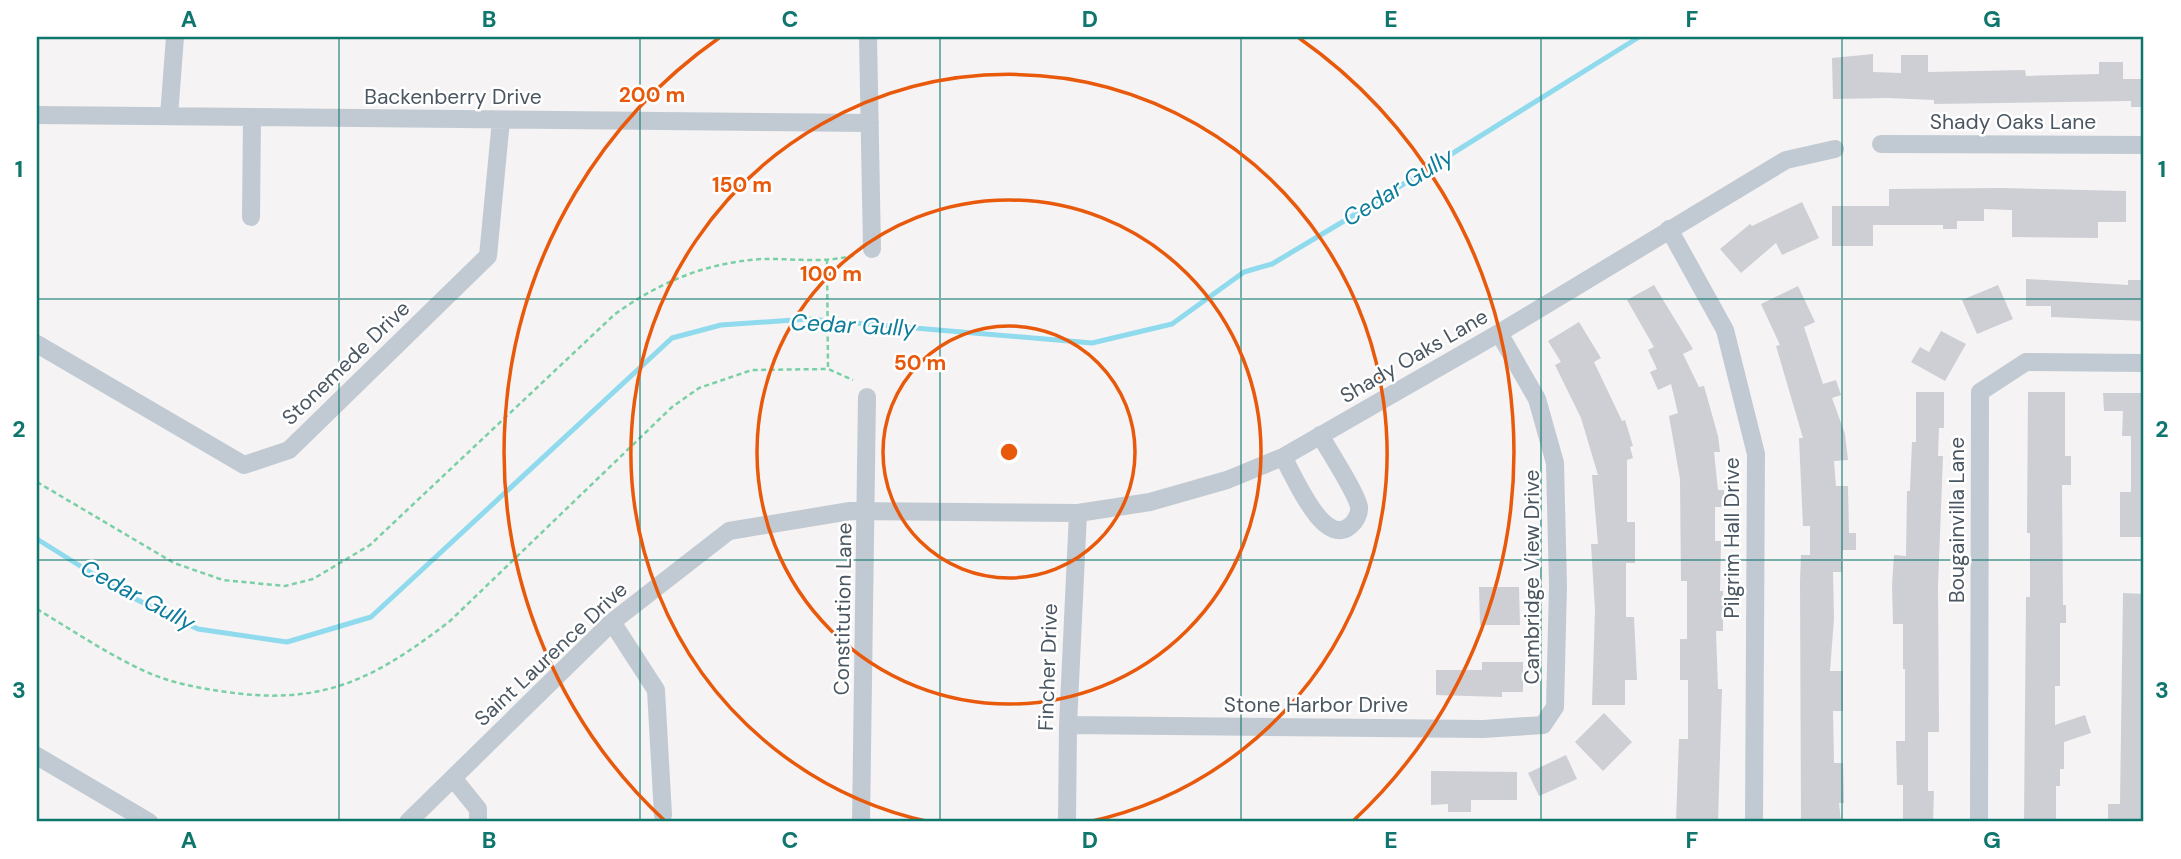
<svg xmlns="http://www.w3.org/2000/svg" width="2181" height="859" viewBox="0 0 2181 859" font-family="'DM Sans',sans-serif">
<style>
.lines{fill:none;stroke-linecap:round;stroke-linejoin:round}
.stream{stroke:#90daee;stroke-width:5}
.building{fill:#cdcfd5}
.path{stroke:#7ad0a6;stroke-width:2.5;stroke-dasharray:5 3.5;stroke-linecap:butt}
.minor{stroke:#c1cad2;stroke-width:18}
.grid{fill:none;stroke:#0f766e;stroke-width:2;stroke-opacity:0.55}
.ring{fill:none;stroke:#e8590c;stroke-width:3.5}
.labels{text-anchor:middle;stroke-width:5;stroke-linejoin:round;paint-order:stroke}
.street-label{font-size:21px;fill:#4a5661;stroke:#fff}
.water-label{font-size:23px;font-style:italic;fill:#0c7c9b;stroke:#fff}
.centre{fill:#e8590c;stroke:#fff;stroke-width:3.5}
.ring-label{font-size:21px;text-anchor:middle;font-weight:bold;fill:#e8590c;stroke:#fff;stroke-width:5;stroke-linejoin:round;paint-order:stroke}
.neatline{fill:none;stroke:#0f766e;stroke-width:2.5}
.grid-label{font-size:23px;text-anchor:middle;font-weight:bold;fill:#0f766e}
</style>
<rect width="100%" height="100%" fill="#f5f3f3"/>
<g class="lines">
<path class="stream" d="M37 539 125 594 198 629 287 642 371 617 672 338 721 325 808 319 1092 343 1172 324 1244 272 1272 264 1349 218 1639 37"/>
</g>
<path class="building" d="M1873 54V72L1901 73V55H1928V72L2025 70 2026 76 2099 74V62H2123V79H2144V107H2131V101L1934 104V100L1888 98 1833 99 1832 58Z
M2001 188 2126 191V222H2098V238L2012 237V210L1984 209V221H1957V229H1943V225H1873V246H1832V206H1889V189Z
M1802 202 1819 238 1782 255 1776 243 1741 273 1720 249 1750 224 1752 226Z
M2026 279 2128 285V280H2144V321L2051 317V306H2026Z
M1654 285 1693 349 1683 354 1699 387 1704 386 1718 436 1720 452H1714L1718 490H1724V507H1715V541H1721L1720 591H1723V631H1716L1718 689H1722L1718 822H1676L1679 739H1688V680H1680V639H1687V581H1681L1680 479 1669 416 1678 413 1671 384 1658 390 1650 372 1657 369 1648 350 1654 347 1627 300Z
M1998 285 2013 319 1977 334 1962 300Z
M1798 286 1815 322 1804 327 1823 384 1836 380 1841 395 1832 398 1845 434 1848 460 1834 461 1836 486H1848L1849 533H1856V550H1842V572H1833L1834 618 1830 671H1843V711H1833L1834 763H1843L1844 803H1839L1841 822H1801L1800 581 1801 555H1810V526H1803L1799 438H1803L1776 346 1780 345 1761 304Z
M1579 322 1601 358 1594 362 1622 421 1625 420 1633 446 1630 447 1633 458 1627 460V522H1635V563H1626V617H1634L1637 680H1625V705H1592L1595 610 1591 544H1598L1592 475H1598L1581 418 1555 365 1561 362 1548 341Z
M1941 331 1966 344 1945 381 1911 362 1920 347 1929 352Z
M1916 392H1944V428H1939L1938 456H1943L1938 585 1939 732H1928V791H1934L1933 822H1903V785H1897L1896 741H1905V669H1903V624H1893L1892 585 1894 555 1906 556 1907 491H1910L1912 442H1916Z
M2028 392H2065V456H2071V485H2062L2063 605H2066V623H2060V686H2055V725L2085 715 2091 733 2064 742V769H2060V786H2056V822H2024L2026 597H2030V533H2027Z
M2103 393H2144V537H2120V492H2131V436H2122L2123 411H2104Z
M1479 587H1519L1520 625H1480Z
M2123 593 2144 594V822H2108V804H2120Z
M1482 662H1523V692H1502V697L1436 695V670H1482Z
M1604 713 1632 742 1603 771 1575 742Z
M1566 755 1577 779 1539 796 1528 773Z
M1431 771 1517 772V800H1471V812H1448V804L1431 805Z"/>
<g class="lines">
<path class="path" d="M827 260 828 369
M37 482 174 563 223 580 285 586 313 579 370 545 615 314C660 282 705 263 761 259 791 258 825 264 854 255
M37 609C70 629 103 651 138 668 164 681 192 687 220 691 320 707 372 681 450 621L672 407 699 388 752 370 828 369 853 380"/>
<path class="minor" d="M868 37 872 249
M37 115 870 123
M169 116 175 37
M1881 144 2144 145
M251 217 252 118
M1669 229 1725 330 1756 454 1754 822
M37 344 244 465 289 450 488 256 501 120
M1283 457C1294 475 1323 548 1350 526 1355 522 1360 514 1359 507 1357 494 1328 449 1320 435
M612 622 656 690 663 815
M1068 725 1483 729 1543 725 1555 707 1558 586 1555 463 1537 399 1499 333
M37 756 149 822
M453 778 478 809V822
M408 822 612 622 729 531 850 511 1078 513 1150 502 1227 480 1283 457 1499 333 1786 160 1835 149
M861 822 867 397
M1067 822 1068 725 1078 513
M1979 822 1980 392 2026 362 2144 363"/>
</g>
<path class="grid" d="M339 37V822M640 37V822M940 37V822M1241 37V822M1541 37V822M1842 37V822M37 299H2144M37 560H2144"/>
<g class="ring">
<circle cx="1009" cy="452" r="126"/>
<circle cx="1009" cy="452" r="252"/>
<path d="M930 822A378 378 0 1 1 1088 822"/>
<path d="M665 821A505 505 0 0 1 719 38M1299 38A505 505 0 0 1 1353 821"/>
</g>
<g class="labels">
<g class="street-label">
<text x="453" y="104">Backenberry Drive</text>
<text x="2013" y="129">Shady Oaks Lane</text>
<text transform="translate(1414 356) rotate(-30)" y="7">Shady Oaks Lane</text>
<text transform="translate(346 363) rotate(-44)" y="7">Stonemede Drive</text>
<text transform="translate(1957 520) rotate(-90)" y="7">Bougainvilla Lane</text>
<text transform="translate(1732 538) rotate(-90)" y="7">Pilgrim Hall Drive</text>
<text transform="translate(1532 577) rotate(-90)" y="7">Cambridge View Drive</text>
<text transform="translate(843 609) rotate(-89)" y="7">Constitution Lane</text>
<text transform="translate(551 654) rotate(-43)" y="7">Saint Laurence Drive</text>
<text transform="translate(1048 667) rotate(-88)" y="7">Fincher Drive</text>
<text x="1316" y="712">Stone Harbor Drive</text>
</g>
<g class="water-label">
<text transform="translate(1398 187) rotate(-32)" y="8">Cedar Gully</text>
<text transform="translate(853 325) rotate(3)" y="8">Cedar Gully</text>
<text transform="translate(138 595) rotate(28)" y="8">Cedar Gully</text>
</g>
</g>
<circle cx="1009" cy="452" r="10" class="centre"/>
<g class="ring-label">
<text x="652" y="102">200 m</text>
<text x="742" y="192">150 m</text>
<text x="831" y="281">100 m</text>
<text x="920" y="370">50 m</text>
</g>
<rect width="2181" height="859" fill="none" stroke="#ffffff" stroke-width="77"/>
<rect x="38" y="38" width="2104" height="782" class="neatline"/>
<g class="grid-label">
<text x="189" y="27">A</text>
<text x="489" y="27">B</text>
<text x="790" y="27">C</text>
<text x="1090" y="27">D</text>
<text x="1391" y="27">E</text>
<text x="1692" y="27">F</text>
<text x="1992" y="27">G</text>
<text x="19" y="177">1</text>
<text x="2162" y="177">1</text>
<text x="19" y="437">2</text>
<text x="2162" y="437">2</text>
<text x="19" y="698">3</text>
<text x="2162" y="698">3</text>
<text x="189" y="848">A</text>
<text x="489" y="848">B</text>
<text x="790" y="848">C</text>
<text x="1090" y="848">D</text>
<text x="1391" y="848">E</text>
<text x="1692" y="848">F</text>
<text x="1992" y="848">G</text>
</g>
</svg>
